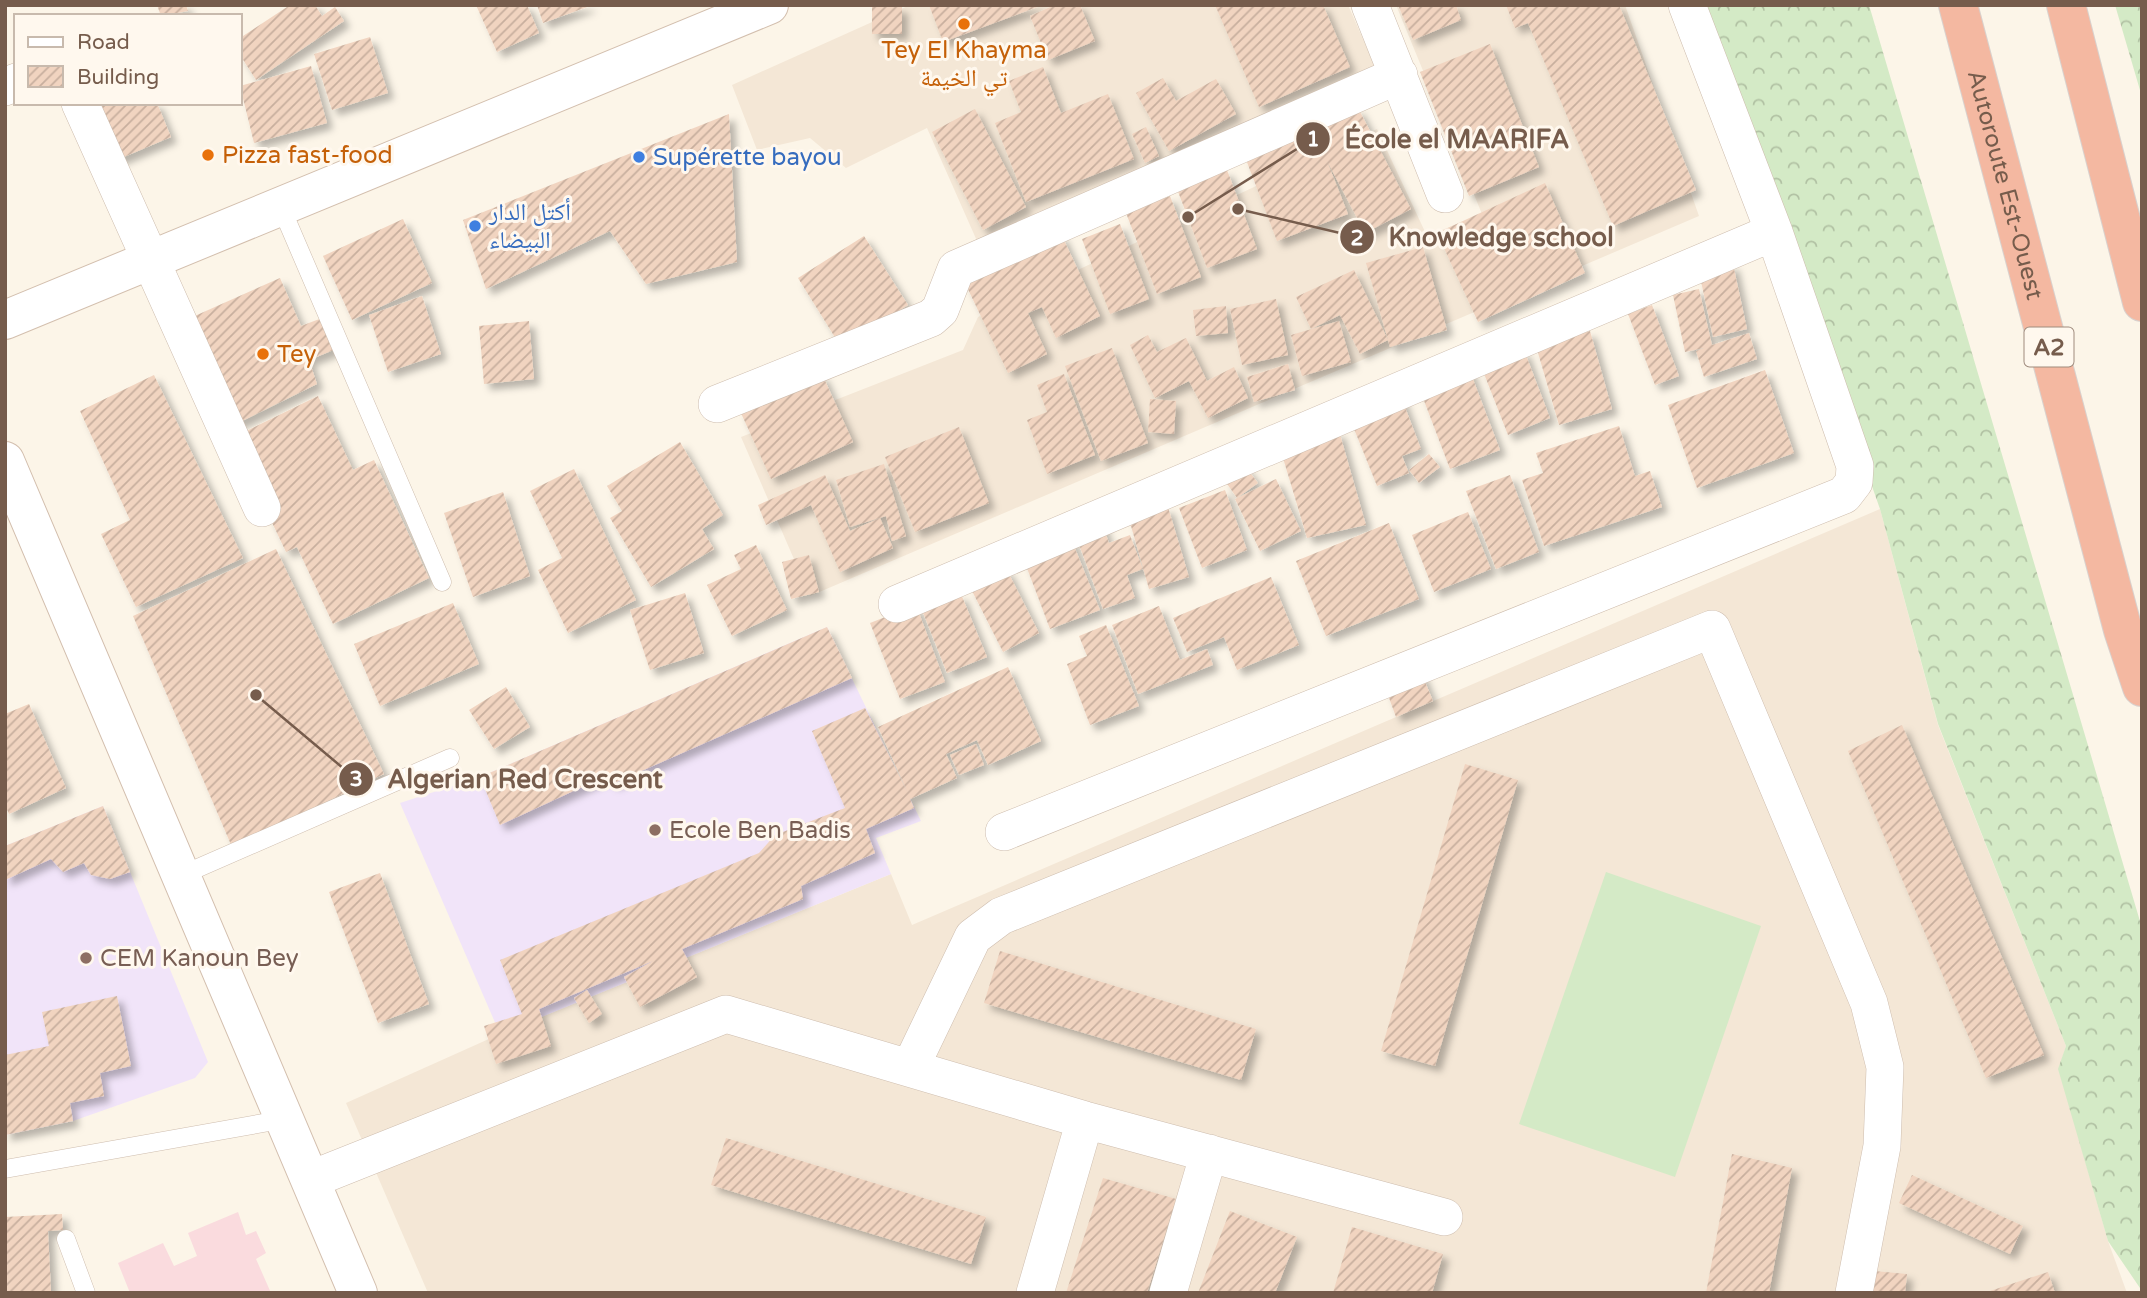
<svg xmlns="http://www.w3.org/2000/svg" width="2147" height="1298" viewBox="0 0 2147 1298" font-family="'Varela Round','Noto Naskh Arabic',sans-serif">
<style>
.residential{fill:#f4e7d6}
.education{fill:#f1e4f9}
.medical{fill:#fadbde}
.forest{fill:url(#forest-crowns)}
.pitch{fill:#d4eac6}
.building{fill:url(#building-hatch);filter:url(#shadow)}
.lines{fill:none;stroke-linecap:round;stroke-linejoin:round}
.lane-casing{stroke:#cebdae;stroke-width:19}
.street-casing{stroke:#cebdae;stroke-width:38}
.secondary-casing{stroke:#d3bfae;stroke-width:40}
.highway-casing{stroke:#d9d1cd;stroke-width:40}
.lane{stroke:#fff;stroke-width:18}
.street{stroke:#fff;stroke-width:37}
.secondary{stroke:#fff;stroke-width:38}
.highway{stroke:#f4b8a1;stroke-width:38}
.food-dot{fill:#e8710a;stroke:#fff8ee;stroke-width:2.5}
.shop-dot{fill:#3f7fe0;stroke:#fff8ee;stroke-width:2.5}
.education-dot{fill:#8d6e63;stroke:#fff8ee;stroke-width:2.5}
.labels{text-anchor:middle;stroke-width:6;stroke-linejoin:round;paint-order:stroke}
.shield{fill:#fff8ee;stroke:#9f8b7d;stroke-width:2}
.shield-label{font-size:23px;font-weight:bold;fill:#765c4c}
.food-label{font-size:24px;fill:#c56008;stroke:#fff8ee;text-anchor:start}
.shop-label{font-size:24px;fill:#366cbe;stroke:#fff8ee;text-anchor:start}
.street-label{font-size:24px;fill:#765c4c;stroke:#fff8ee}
.education-label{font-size:24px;fill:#785e54;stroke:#fff8ee;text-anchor:start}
.leader{fill:none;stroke:#765c4c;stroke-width:2.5}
.callout-dot{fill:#765c4c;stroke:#fff8ee;stroke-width:2.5}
.mark-label{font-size:21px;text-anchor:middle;font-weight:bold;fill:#fff}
.callout-label{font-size:26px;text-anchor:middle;font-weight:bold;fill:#765c4c;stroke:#fff8ee;stroke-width:6;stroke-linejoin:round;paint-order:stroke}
</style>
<defs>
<pattern id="forest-crowns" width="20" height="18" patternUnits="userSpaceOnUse" patternTransform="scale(1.75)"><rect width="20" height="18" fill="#d4eac6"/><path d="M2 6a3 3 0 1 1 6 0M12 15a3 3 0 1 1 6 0" fill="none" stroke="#b1c1a3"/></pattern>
<pattern id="building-hatch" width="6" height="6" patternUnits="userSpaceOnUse" patternTransform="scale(1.75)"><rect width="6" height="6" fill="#f1d4c0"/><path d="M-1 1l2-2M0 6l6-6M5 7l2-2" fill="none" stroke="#c8af9e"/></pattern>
<filter id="shadow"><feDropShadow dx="6" dy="6" stdDeviation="3.5" flood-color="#0004"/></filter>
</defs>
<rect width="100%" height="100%" fill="#fcf5e8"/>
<path class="residential" d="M910 5H1348L1377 71 981 250 927 128 846 168 810 138 757 150 732 85Z
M1396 5H1625L1699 216 810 596 741 437 963 350 978 317 1377 129 1427 236 1482 214Z
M1880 509 1938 725 2066 1046 2059 1069 2108 1241 2127 1293H428L346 1103 500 1034 891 874 912 925Z"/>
<path class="education" d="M827 627 921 821 876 838 891 874 500 1034 400 803 480 777Z
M103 806 208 1062 195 1078 73 1121 5 1135V846Z"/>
<path class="medical" d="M238 1212 246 1235 256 1231 266 1253 256 1259 271 1293H130L118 1263 163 1243 174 1266 197 1256 188 1233Z"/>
<path class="forest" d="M1703 5H1869L2142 928V1291L2108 1241 2058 1069 2066 1046 1938 724 1880 509Z
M2115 5H2142V97Z"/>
<path class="pitch" d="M1606 872 1761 926 1675 1177 1519 1124Z"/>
<path class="building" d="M157 5H186L188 11 161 16Z
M290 5H315L322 16 335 7 344 21 256 80 240 55V38Z
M476 5H527L539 33 497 52Z
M537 5H590V6L543 23Z
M929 5H1040V6L943 42Z
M1055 5H1080L1095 41 1048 60 1030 16Z
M1215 5H1323L1350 67 1259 107Z
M1398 5H1456L1461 20 1413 40Z
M1506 5H1619L1696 190 1613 226 1528 23 1515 28Z
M872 7H902V34H872Z
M370 37 388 93 332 110 314 54Z
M1490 44 1539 167 1469 196 1420 72Z
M311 66 327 123 254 143 240 86Z
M1043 67 1061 113 1108 94 1134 159 1026 202 995 123 1021 112 1009 81Z
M1163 78 1176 101 1216 79 1236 114 1169 151 1136 93Z
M88 103H157L171 137 112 162Z
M1358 108 1411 209 1365 233 1327 161 1348 214 1277 241 1245 157Z
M975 109 1026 207 983 230 932 132Z
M729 114 737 262 646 284 610 231 486 289 463 220Z
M1146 127 1159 156 1145 163 1132 134Z
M1227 170 1257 249 1207 268 1177 189Z
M1545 183 1585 273 1478 322 1437 233Z
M1170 196 1201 277 1157 294 1126 213Z
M403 219 432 283 352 320 323 256Z
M1120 224 1149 299 1110 314 1082 239Z
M1061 234 1100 316 1056 338 1042 307 1028 313 1047 354 1008 373 964 281Z
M864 236 908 305 841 347 798 278Z
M1423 247 1447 330 1390 347 1366 263Z
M1733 264 1747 329 1713 337 1699 272Z
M1354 270 1388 340 1360 354 1340 315 1311 329 1296 297Z
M280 278 301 326 322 318 336 349 309 360 317 384 234 425 188 319Z
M1699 289 1712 345 1749 333 1757 359 1704 377 1696 351 1704 348 1685 352 1673 295Z
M422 296 441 354 388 372 369 315Z
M1276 299 1288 355 1242 365 1230 309Z
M1652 305 1679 376 1655 385 1628 314Z
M1226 306 1228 333 1196 336 1193 310Z
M529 321 534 379 484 384 479 326Z
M1339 321 1351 362 1302 376 1291 335Z
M1590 331 1612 409 1559 425 1536 346Z
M1148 335 1157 352 1186 338 1207 381 1234 367 1248 398 1208 418 1189 381 1155 398 1130 345Z
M1112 348 1148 443 1101 461 1065 366Z
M1524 350 1550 418 1508 435 1481 366Z
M1288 364 1295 390 1254 402 1247 377Z
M1468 366 1500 450 1450 469 1418 385Z
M1765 370 1794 453 1697 488 1668 405Z
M822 374 853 442 771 479 740 411Z
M1064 374 1095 455 1047 474 1027 420 1047 412 1037 385Z
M154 375 243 558 136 607 101 534 130 520 80 411Z
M1400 394 1421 449 1402 456 1409 473 1377 486 1348 414Z
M318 396 353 470 374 460 429 578 333 624 297 547 286 552 232 438Z
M1150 399 1176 401 1174 434 1148 432Z
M1619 426 1635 476 1650 471 1662 507 1544 546 1522 480 1543 473 1536 453Z
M959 427 989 503 915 532 885 457Z
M1339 431 1366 525 1307 538 1280 448Z
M680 442 723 515 702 529 714 549 651 587 610 518 622 511 607 486Z
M1429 454 1440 467 1419 483 1409 470Z
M884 464 906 536 892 541 886 516 850 527 836 480Z
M1245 466 1258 483 1237 498 1225 481Z
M574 469 636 600 568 633 538 570 562 558 530 491Z
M825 475 850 531 880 518 893 548 840 572 811 505 766 525 758 505Z
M1510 475 1539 552 1496 569 1466 491Z
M1276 479 1301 531 1260 551 1235 499Z
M1225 490 1247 550 1202 568 1179 508Z
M503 492 530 576 473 597 444 513Z
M1168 507 1189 577 1149 589 1129 519Z
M1468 512 1491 569 1434 592 1412 535Z
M1101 521 1109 543 1130 535 1143 569 1127 575 1135 598 1103 609 1074 531Z
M1389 523 1419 599 1326 636 1296 561Z
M1070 536 1100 610 1050 629 1022 555Z
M756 545 787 610 732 636 707 585 741 569 734 555Z
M276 549 384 774 232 847 133 616Z
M809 555 819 592 791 599 782 562Z
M1006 568 1039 633 1003 652 970 587Z
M1271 577 1299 645 1237 670 1224 637 1187 652 1173 618Z
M685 593 704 653 650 670 630 610Z
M961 594 987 657 947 673 922 610Z
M453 603 479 664 380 706 354 644Z
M916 605 945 682 900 699 870 623Z
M1159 606 1180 660 1207 649 1213 665 1138 694 1112 625Z
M1106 625 1139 706 1090 725 1067 664 1087 656 1079 636Z
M827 627 852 678 612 784 608 775 500 825 480 777Z
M1008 667 1041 741 988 765 977 740 946 754 957 778 910 799 914 808 866 829 875 853 801 886 803 899 682 949 697 977 640 1007 624 977 653 961 539 1009 551 1046 496 1064 484 1026 522 1014 500 960 759 853 775 835 845 808 812 731 865 708 908 793 878 727Z
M1421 672 1433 701 1396 717 1385 687Z
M506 687 530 727 494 749 469 710Z
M29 704 66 788 9 814 5 805V714Z
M1902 725 2044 1055 1986 1078 1848 751Z
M976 744 984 765 959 775 950 755Z
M1465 764 1518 780 1435 1066 1381 1051Z
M103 806 130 872 110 879 91 875 84 863 63 872 51 859 5 880V846Z
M380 873 429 1004 378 1023 329 892Z
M1000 951 1256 1029 1241 1080 984 1003Z
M587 990 602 1014 589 1023 574 998Z
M117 996 131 1066 100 1073 104 1096 70 1103 73 1121 5 1135V1055L49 1046 42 1012Z
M726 1138 986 1217 971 1264 711 1185Z
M1732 1154 1792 1168 1769 1293H1706Z
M1912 1175 2023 1226 2010 1254 1899 1203Z
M1103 1178 1176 1199 1147 1293H1066Z
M1230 1211 1297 1237 1275 1293H1198Z
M62 1214 63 1230 48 1231 51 1293H5V1217Z
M1352 1227 1443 1254 1432 1293H1333Z
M1874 1271 1907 1274 1905 1293H1872Z
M2048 1272 2055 1293H1987V1292Z"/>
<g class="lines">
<g class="lane-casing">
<path id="lane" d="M281 207 442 582
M182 875 450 758
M5 1169 286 1119
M66 1239 86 1293"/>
</g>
<g class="street-casing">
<path id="street" d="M1370 5 1445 194
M5 87 16 82
M80 103 262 508
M717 404 931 318 940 310 956 269 1399 75
M897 604 1774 232
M1004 832 1844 495 1854 482 1855 466 1774 232 1687 5
M911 1066 973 937 1001 916 1712 629 1869 1003 1885 1067 1882 1146 1854 1293
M312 1179 726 1014 1085 1120 1444 1217
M1035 1293 1085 1120
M1168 1293 1209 1153"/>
</g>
<g class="secondary-casing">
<path id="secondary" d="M5 320 769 5
M5 461 358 1293"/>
</g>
<g class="highway-casing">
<g id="highway">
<path id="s1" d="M1958 5 2123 630 2142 687"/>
<path d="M2066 5 2142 302"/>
</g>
</g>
<use href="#lane" class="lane"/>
<use href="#street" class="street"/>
<use href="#secondary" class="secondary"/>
<use href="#highway" class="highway"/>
</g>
<g class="food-dot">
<circle cx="964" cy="24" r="7"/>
<circle cx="208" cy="155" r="7"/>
<circle cx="263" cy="354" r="7"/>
</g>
<g class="shop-dot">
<circle cx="639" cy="157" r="7"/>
<circle cx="475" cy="226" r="7"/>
</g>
<g class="education-dot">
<circle cx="655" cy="830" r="7"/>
<circle cx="86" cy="958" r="7"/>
</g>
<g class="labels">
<rect class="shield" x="2024.5" y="327.5" width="49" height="39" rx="5"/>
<g class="shield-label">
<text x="2049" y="355">A2</text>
</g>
<g class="food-label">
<text x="964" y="58" text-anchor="middle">Tey El Khayma<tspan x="964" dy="28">تي الخيمة</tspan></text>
<text x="222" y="163">Pizza fast-food</text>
<text x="277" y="362">Tey</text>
</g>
<g class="shop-label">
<text x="653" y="165">Supérette bayou</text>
<text x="489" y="220">أكتل الدار<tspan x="489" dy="28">البيضاء</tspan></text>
</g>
<g class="street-label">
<text dy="8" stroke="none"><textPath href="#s1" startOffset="186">Autoroute Est-Ouest</textPath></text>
</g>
<g class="education-label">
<text x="669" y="838">Ecole Ben Badis</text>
<text x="100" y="966">CEM Kanoun Bey</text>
</g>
</g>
<path class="leader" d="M1188 217L1313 139M1238 209L1357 237M256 695L356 779"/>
<g class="callout-dot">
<circle cx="1188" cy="217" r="7"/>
<circle cx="1238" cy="209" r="7"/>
<circle cx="256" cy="695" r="7"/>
<circle cx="1313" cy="139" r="18"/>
<circle cx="1357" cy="237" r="18"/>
<circle cx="356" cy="779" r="18"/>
</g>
<g class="mark-label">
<text x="1313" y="146">1</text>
<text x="1357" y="245">2</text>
<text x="356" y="786">3</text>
</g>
<g class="callout-label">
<text x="1457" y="148">École el MAARIFA</text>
<text x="1501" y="246">Knowledge school</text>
<text x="525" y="788">Algerian Red Crescent</text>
</g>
<rect width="2147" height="1298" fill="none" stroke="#765c4c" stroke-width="14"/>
<rect x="14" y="14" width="228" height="91" fill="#fff8ee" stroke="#c8baad" stroke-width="2"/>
<rect x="28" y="37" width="35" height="10" fill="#ffffff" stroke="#c8baad" stroke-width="2"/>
<text x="77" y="49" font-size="21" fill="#765c4c">Road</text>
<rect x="28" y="66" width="35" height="21" fill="url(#building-hatch)" stroke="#c8baad" stroke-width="2"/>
<text x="77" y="84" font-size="21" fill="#765c4c">Building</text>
</svg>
